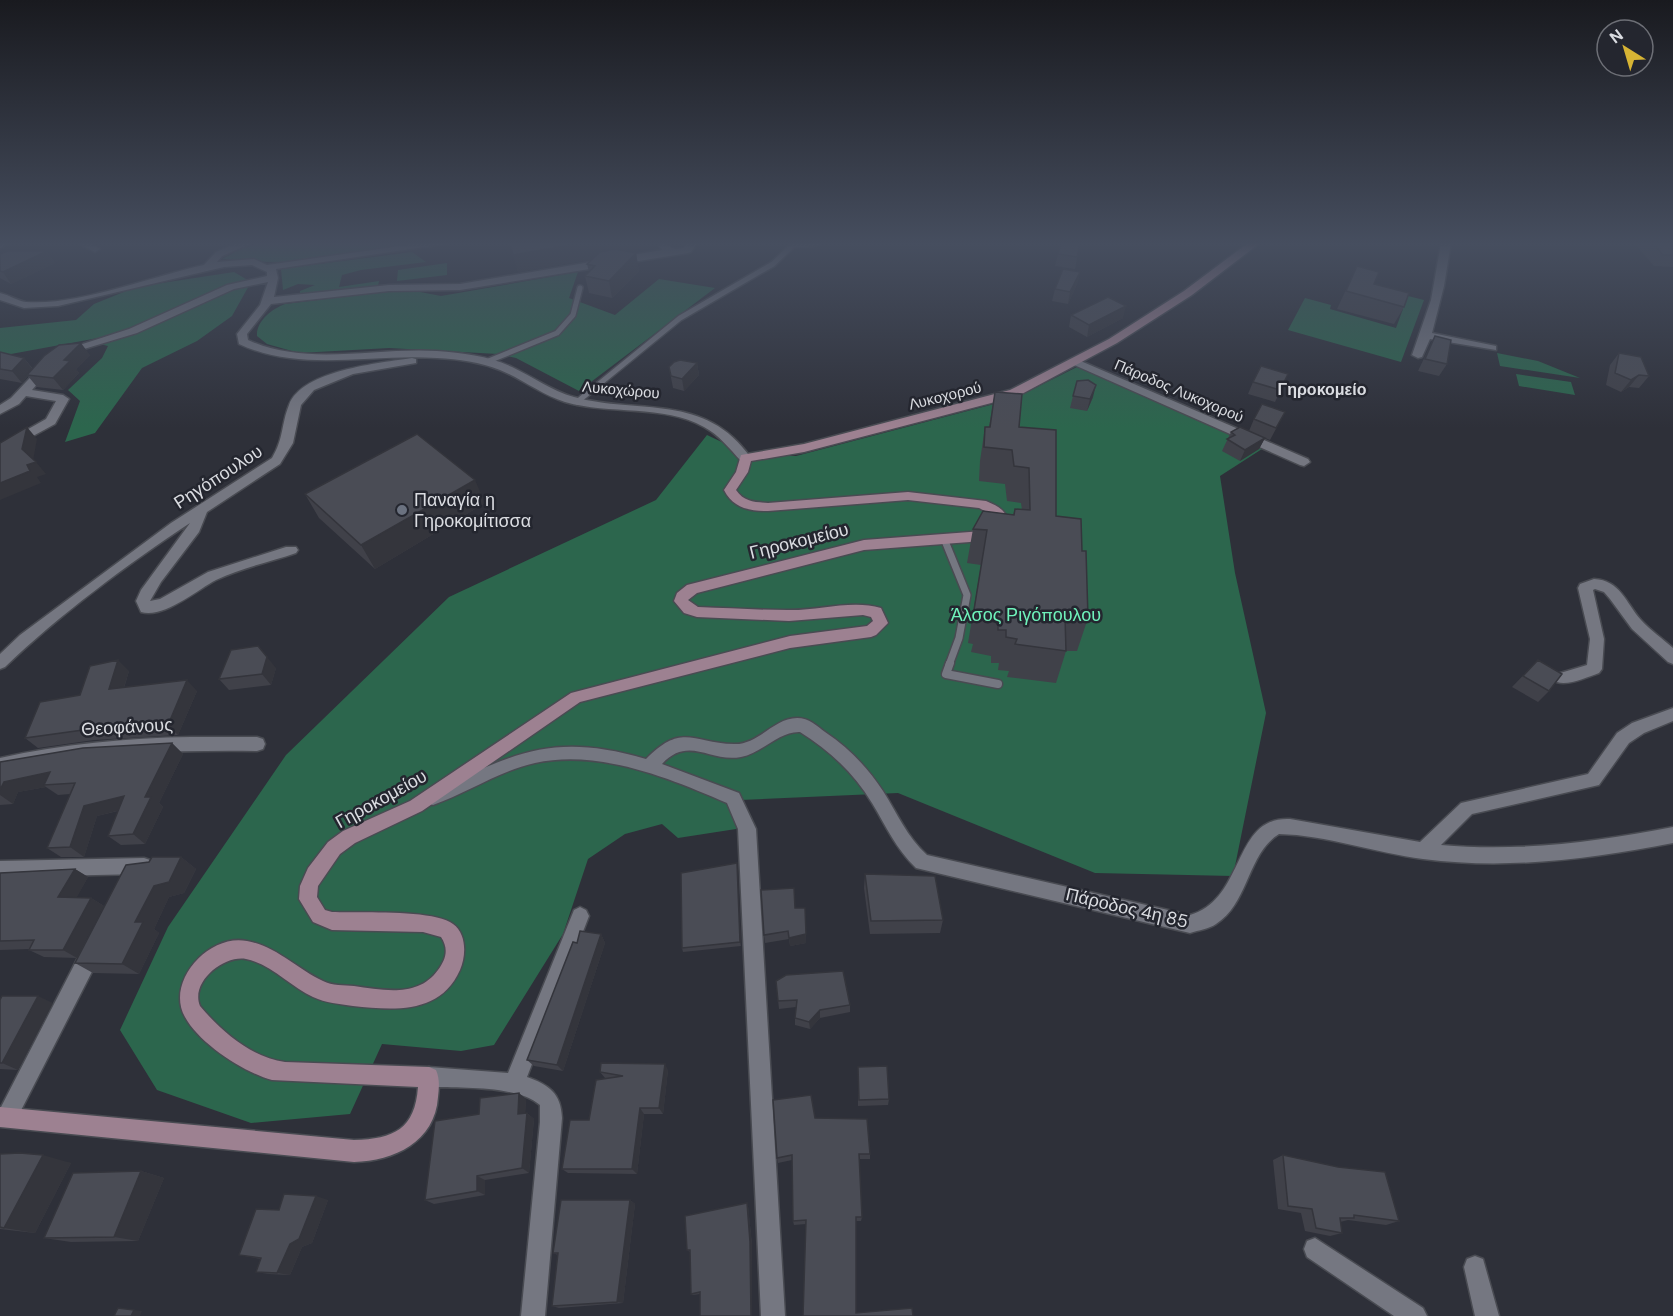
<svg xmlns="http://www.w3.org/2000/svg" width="1673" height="1316" viewBox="0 0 1673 1316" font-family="'DM Sans',sans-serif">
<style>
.green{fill:#2c664d}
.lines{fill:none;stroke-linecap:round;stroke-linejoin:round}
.lane-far2-casing{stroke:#494b52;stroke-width:8}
.lane-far1-casing{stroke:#494b52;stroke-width:10}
.lane-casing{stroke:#494b52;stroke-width:11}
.street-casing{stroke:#494b52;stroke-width:3}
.secondary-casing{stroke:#494b52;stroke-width:3}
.lane-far2{stroke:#757781;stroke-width:5}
.lane-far1{stroke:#757781;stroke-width:7}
.lane{stroke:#757781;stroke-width:8}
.street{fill:#757781;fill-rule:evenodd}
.secondary{fill:#9d8191;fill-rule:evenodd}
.wall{fill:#404149}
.shaded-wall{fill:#34353c}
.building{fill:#4a4c55;stroke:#34353c;stroke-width:1.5}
.worship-dot{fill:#6b7280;stroke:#24262f;stroke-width:2}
.labels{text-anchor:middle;stroke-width:5;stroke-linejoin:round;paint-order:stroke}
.far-street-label{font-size:15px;fill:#dadce1;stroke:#24262f}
.far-neighbourhood-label{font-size:16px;font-weight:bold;fill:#dadce1;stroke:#24262f}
.street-label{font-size:18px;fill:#dadce1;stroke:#24262f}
.poi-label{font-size:18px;fill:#dadce1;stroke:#24262f;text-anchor:start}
.park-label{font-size:18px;fill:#6ff2bb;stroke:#24262f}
</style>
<rect width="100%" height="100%" fill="#2e3039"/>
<path class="green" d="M262 243H435L284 263 222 259 241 249Z
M412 252 426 262 361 270 342 275 339 287 379 281 378 286 300 295V291L315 285 298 284 283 290 281 269Z
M447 263V275L397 281 398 270Z
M234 272 251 282 232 316 197 341 142 368 95 433 65 442 80 401 68 390 102 358 108 346 100 344 98 338 0 356V328L76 320 94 304 136 287Z
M578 272 569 298 615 315 659 279 715 288 579 391 516 358 498 354 389 348 299 353 267 344 257 336C256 321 272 309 285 304L391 291H415L441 296Z
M1376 288 1424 300 1401 362 1288 330 1305 298 1331 305 1330 309 1396 328 1403 309 1371 300Z
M1497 353 1538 361 1580 378 1500 366Z
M1079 366 1262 449 1220 476 1235 573 1266 713 1233 876 1095 873 898 793 740 800 736 829 678 838 662 824 625 834 588 859 563 934 494 1045 461 1051 382 1044 350 1114 251 1123 157 1090 120 1030 168 927 286 755 449 597 656 500 707 435 745 453 759 456H796L994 404 1029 391Z
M1516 374 1571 382 1575 395 1519 386Z"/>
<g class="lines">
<g class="lane-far2-casing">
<path id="lane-far2" d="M793 245 816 243
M486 362 557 333 573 315 580 288
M577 402 680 318 773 264 795 243"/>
</g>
<g class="lane-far1-casing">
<path id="lane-far1" d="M945 541 967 595 959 638 949 665"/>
</g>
<g class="lane-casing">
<path id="lane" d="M950 663 946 674 998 684"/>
</g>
<g class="street-casing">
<path id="street" d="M0 243H9L0 248Z
M77 243H91L100 249 95 252Z
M237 243H252L222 256 217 262 254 259 267 265 421 243H451L276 269 278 278 274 297 389 285 460 284 662 250 659 246 662 243 675 249 684 248 687 243H697L691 252 688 253 460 290 389 291 271 304 247 334 248 340C306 367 376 347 437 351 463 353 489 356 512 367 533 377 552 391 574 397 639 415 705 392 751 458L749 461H741C729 448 719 435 704 427 663 404 610 415 565 402 542 395 522 379 500 370 480 362 459 359 437 358 372 353 301 373 239 344L237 334 260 305 268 282 234 289 137 333 64 355 58 352 129 329 227 285 267 276V272L252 265 224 267 58 306 24 308 0 300V293C9 295 18 301 26 302 77 306 153 276 204 265L216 252Z
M1441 243H1451L1444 286 1432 333 1496 346V350L1430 339 1422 357 1418 358 1412 355 1431 300Z
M412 358 416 359V363L353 374 314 390 301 405 293 443 280 464 207 512 199 532 161 582 150 601 160 599 208 572 286 547H296L298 550 296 553C270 562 241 568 216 580 197 590 163 619 141 612L136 601 141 590 190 523C128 564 59 615 5 667L0 669V654L20 635 171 523 272 458C284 438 281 425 289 405 302 370 380 363 412 358Z
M1076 359 1308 459 1310 462 1304 466 1300 465 1072 364 1070 362Z
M46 364 52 367 32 390 63 395 69 399 55 424 0 454V445L46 419 56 401 26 396 19 404 0 414V405L11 398 42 365Z
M1594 579C1620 580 1626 603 1641 620 1651 631 1663 639 1673 648V664L1668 662 1632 629 1610 599 1604 592 1595 589 1593 590 1604 639 1602 669 1599 673C1588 677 1568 686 1557 682L1554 678 1557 674 1587 665 1590 639 1578 588 1580 584Z
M1673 708V721L1644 733 1629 743 1599 785 1472 814 1441 845C1519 852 1596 842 1673 827V843C1591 859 1507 870 1423 859 1376 853 1326 835 1279 834 1247 854 1249 903 1216 924 1209 929 1199 930 1190 933L916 868C896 849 886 826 872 803 854 773 829 750 800 732 779 731 762 753 741 757 710 763 689 735 662 764L739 793 756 829 785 1316H761L738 829 727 803C669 778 599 749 535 763 499 771 467 793 433 805L427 803 425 798 427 793C514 755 549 731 646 759 682 722 693 743 734 744 758 745 774 718 797 718 809 718 817 726 825 732 849 748 867 767 883 791 897 813 907 837 927 855L1190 915C1246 899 1232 816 1290 819L1420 842 1461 803 1588 774 1617 733 1632 723Z
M191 737H257L263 739 265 744 263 749 257 751C170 750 85 753 0 772V758C63 744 126 738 191 737Z
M144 858 150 860 153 866 150 872 144 874 0 877V861Z
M580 907 586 910 589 916 527 1077C549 1085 561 1093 562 1118L545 1316H521L540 1122V1105C517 1085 459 1088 429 1087L422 1084 419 1077 422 1070 429 1067 508 1073 574 910Z
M93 940 100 942 102 949 100 956 14 1124 7 1127 0 1125V1109L86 942Z
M1315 1238 1423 1308 1427 1316H1394L1307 1257 1304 1249 1307 1241Z
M1475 1256 1483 1259 1499 1316H1475L1464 1267 1467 1259Z"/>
</g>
<g class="secondary-casing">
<path id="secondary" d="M1248 243H1260L1192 295 1117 343 1018 396 804 452 751 461 748 472 736 490C744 502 755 502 768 503L908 492 986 501C1005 509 1013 516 1001 535L983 541 864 550 697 593 688 600 698 607C728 608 758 610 787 610 818 611 852 599 881 608L888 623 876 635 871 637 790 648 580 702 422 811 355 843 340 854 318 886 317 897 325 910 332 912C358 913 434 909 453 924 467 934 466 956 460 970 440 1015 393 1010 353 1006 339 1004 326 1003 313 997 291 987 271 964 246 959 224 955 190 982 200 1006 221 1031 252 1058 285 1062L429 1067 436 1070C440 1079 439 1088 438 1097 435 1142 394 1161 354 1162L0 1127V1107L354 1140C394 1139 415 1129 418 1087L272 1080C243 1072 199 1043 185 1017 165 982 209 933 247 941 276 946 297 969 323 981 332 986 344 985 354 986 383 990 418 998 438 970 446 959 449 949 441 937L423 932 332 930 313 922 299 899 300 886 308 868 328 842 343 831 410 801 571 693 790 636 867 626 873 621 871 617 863 615 789 621 697 617 684 613 674 601 677 593 687 585 864 540 983 531 991 529 994 524C993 514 987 512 979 508L908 500 768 511C749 511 733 508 724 490L736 472 741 455 804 444 1010 390 1109 339 1184 291Z"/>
</g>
<use href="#lane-far2" class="lane-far2"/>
<use href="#lane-far1" class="lane-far1"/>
<use href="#lane" class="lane"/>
<use href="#street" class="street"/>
<use href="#secondary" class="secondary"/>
</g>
<path class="wall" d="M510 243H655L630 252 636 253 639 271 612 298 589 293 585 276 589 272 587 264 593 259 518 272Z
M1080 243 1075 269 1055 266 1058 254Z
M1634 243H1673V267L1654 266Z
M47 251 55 263 11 284 0 278V254Z
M1357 266 1374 284 1404 307 1394 324 1337 309Z
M1080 272 1077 284 1068 304 1052 301 1055 289Z
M1071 315 1123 318 1087 337 1069 327Z
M1435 336 1447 364 1439 376 1418 371 1429 348Z
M0 352 24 358 33 369 90 355 76 369 79 373 63 390 37 387 28 376 22 383 0 379Z
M1619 353 1649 376 1639 388 1629 387 1621 392 1606 385 1610 365Z
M697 363 699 375 684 391 673 388 669 367Z
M1288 374 1275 402 1248 394 1253 382Z
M995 392 1019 427 1056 516 1082 551 1088 618 1077 651H1066L1056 683 1007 677 1009 671 998 670 999 663H991V656L971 652 973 644 968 643 981 565 967 563 973 529 1013 515 1015 509 1022 510 1021 503 1007 501 1005 484 979 481 980 461 985 427H989Z
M1073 396 1093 397 1087 411 1070 408Z
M1285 412 1270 440 1265 438 1259 449 1240 461 1222 451 1231 432 1249 431 1254 419Z
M305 494 485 503 375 569 319 518Z
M1538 660 1549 691 1538 702 1512 687Z
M276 668 271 685 229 690 219 679Z
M129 671 124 688 197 691 178 735 94 740 38 748 25 738 80 695Z
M172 743 183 754 159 803 163 807 145 844 121 845 108 836 118 811 97 816 84 857H61L47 848 70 794 58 795 46 787 18 792 13 804 0 805V762Z
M181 857 196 869 184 893 169 897 154 929 159 933 139 974 93 973 75 963Z
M737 863 741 946 683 952 682 948Z
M75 869 88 877 76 898H91L104 906 77 958 44 957 29 950 30 949 0 950V873Z
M865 874 943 920 940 933 870 934 864 888Z
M795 908H805L806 943 790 946 789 939 765 943 764 935Z
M601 934 605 943 563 1071 534 1066 527 1060 577 943Z
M776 981 850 1005V1012L820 1018 810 1029 795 1025V1018L796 1007 779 1009Z
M0 1000 53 1003 18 1070 0 1069Z
M858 1067 889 1099 888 1105 858 1106Z
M668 1070 663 1114H644L637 1174 568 1173 562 1169 589 1120 605 1078 600 1072Z
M526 1099 525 1113H527L534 1119 529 1173 485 1180V1195L434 1204 425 1200Z
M815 1118 870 1154V1159H859L862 1217 861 1221H856V1313L913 1316H803L806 1224 794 1225 793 1221 792 1160 778 1163 777 1158Z
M0 1154 71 1163 35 1233 0 1229Z
M1283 1155 1399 1221 1386 1225 1348 1220 1340 1222 1342 1233 1330 1236 1305 1231 1301 1213 1278 1209 1273 1160Z
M141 1171 164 1178 138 1241 71 1242 44 1238Z
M328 1200 312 1243 302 1247 290 1275 269 1274 256 1272 261 1259 239 1255 279 1210Z
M630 1200 635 1204 623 1303 559 1308 552 1306 558 1255 553 1253Z
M748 1206 752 1245V1316H700V1294L693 1295 691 1294 690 1252 687 1250Z"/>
<path class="shaded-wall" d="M580 243H655L628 253 518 272 513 255Z
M709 243H720L709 247Z
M47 251 55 263 11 284 3 272Z
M636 253 639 271 612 298 609 281Z
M1080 272 1077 284 1068 304 1070 292Z
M1126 306 1123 318 1087 337 1089 325Z
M81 343 90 355 76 369 79 373 63 390 53 378 64 360Z
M24 358 33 370 27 375 28 376 22 383 12 371Z
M697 363 699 375 684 391 682 379Z
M1639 375 1629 387 1621 392 1631 380Z
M1096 385 1093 397 1087 411 1090 399Z
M27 427 37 439 33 461 22 449Z
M1265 438 1259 449 1240 461 1245 450Z
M36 462 46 474 37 477 41 483 0 500V483L27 465Z
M475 480 485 503 375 569 361 545Z
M267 657 276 668 271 685 262 674Z
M118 660 129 671 120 700 109 689Z
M187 680 197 691 178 735 168 725Z
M172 743 183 754 159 803 163 807 145 844 133 834 145 797Z
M50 772 44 785 46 787 18 792 13 804 0 795V790L4 782Z
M124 796 136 806 97 816 84 857 70 847 84 806Z
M181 857 196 869 184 893 169 897 154 929 159 933 139 974 122 964 135 922 154 886Z
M737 863 738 868 741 946 740 942Z
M75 869 88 877 72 906 58 897Z
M91 898 104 906 77 958 63 950Z
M805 908 806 943 790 946 789 938Z
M601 934 605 943 563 1071 557 1065Z
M38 996 53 1003 18 1070 2 1063Z
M820 1010V1018L810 1029 809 1022Z
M665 1064 668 1070 663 1114 659 1108Z
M519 1093 526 1099 525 1119 518 1114Z
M640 1108 644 1114 637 1174 632 1169Z
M527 1113 534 1119 529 1173 522 1168Z
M43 1155 71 1163 35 1233 4 1228Z
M141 1171 164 1178 138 1241 114 1237Z
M477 1176 485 1180V1195L477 1191Z
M316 1196 328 1200 312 1243 302 1247 290 1275 277 1273 290 1244Z
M630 1200 635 1204 623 1303 617 1302Z
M747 1203 748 1206 752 1245V1316H751Z
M134 1310 142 1311 140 1316H131Z"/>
<path class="building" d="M510 243H580L513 255Z
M1061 243H1080L1077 257 1058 254Z
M1653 243H1673V255H1663Z
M615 249 636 253 609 281 585 276 595 266 587 264 600 252Z
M8 251H47L3 272 0 271V254Z
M1357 266 1379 272 1374 284 1409 293 1404 307 1346 291Z
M1063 269 1080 272 1070 292 1055 289Z
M1108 297 1126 306 1089 325 1071 315Z
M1435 336 1451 340 1447 364 1425 359Z
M81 343 64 360 70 361 53 378 27 375 44 356 59 345Z
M0 352 24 358 12 371 0 369Z
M1619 353 1641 357 1649 376 1639 375 1631 380 1615 373Z
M680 360 697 363 682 379 671 376 669 367 674 362Z
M1261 366 1288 374 1280 390 1253 382Z
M1088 380 1096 385 1090 399 1073 396 1077 381Z
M995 392 1022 394 1019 427 1056 430V516L1081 519 1082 551H1086L1088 618 1065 617 1066 651 1015 644 1017 639 1006 637V630H998V623L978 619 979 611 974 610 987 530 973 529 983 511 1014 515 1015 509 1030 510 1029 468 1014 466 1012 450 984 447 985 427H990Z
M1262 404 1285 412 1276 428 1254 419Z
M27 427 22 449 36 462 27 465 30 471 0 483V443Z
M1240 427 1265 438 1245 450 1227 439 1235 435 1231 432Z
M417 434 475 480 361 545 305 494Z
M258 646 267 657 262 674 219 679 231 650Z
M118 660 109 689 187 680 168 725 83 730 25 738 40 702 80 695 90 666Z
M1538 660 1562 674 1549 691 1523 676Z
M172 743 145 797H151L133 834 108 836 124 796 84 806 70 847 47 848 75 783 44 785 50 772 4 782 0 790V762L83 748Z
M152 857H181L169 882 154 886 135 922H143L122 964 75 963 126 865 149 862Z
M737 863 740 942 682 948 681 873Z
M75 869 58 897 91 898 63 950H29L34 940 0 941V873Z
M865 874 935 876 943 920 871 921Z
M794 888 795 908H805L806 934 789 938 788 931 764 935 761 890Z
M580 931 601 934 557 1065 527 1060 573 942 577 943Z
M843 971 850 1005 820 1010 809 1022 795 1018 797 1000 778 1001 776 981 786 975Z
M2 996H38L2 1063H0V1000Z
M601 1063 665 1064 659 1108H640L632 1169H562L570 1120H589L596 1080 623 1076 600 1072Z
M887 1066 889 1099 859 1100 858 1067Z
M519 1093 518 1114 527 1113 522 1168 477 1176V1191L425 1200 435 1121 479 1114 480 1098Z
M811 1095 815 1118 867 1119 870 1154H859L862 1217H856V1313L912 1308 913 1316H803L806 1220 793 1221 792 1155 777 1158 773 1100Z
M20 1153 43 1155 4 1228 0 1227V1154Z
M1283 1155 1338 1167 1385 1172 1399 1221 1354 1215V1218H1340L1342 1233 1316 1228 1312 1209 1288 1206Z
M141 1171 114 1237 44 1238 73 1173Z
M284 1194 316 1196 299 1239 290 1244 277 1273 256 1272 261 1258 239 1255 256 1209 279 1210Z
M561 1200H630L617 1302 552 1306 558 1253H553Z
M747 1203 750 1242 751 1316H700V1292L691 1294 690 1250H687L685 1216Z
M118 1308 134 1310 131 1316H114Z"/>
<linearGradient id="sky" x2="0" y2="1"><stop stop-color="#191a1f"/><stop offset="0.57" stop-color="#464e5f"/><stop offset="1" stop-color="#464e5f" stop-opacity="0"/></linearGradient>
<rect width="1673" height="428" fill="url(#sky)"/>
<circle class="worship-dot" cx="402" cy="510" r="6"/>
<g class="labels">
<g class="far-street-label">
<text transform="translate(621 390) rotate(5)" y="5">Λυκοχώρου</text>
<text transform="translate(1179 391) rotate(23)" y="5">Πάροδος Λυκοχορού</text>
<text transform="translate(945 396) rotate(-14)" y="5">Λυκοχορού</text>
</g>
<g class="far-neighbourhood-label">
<text x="1322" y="395">Γηροκομείο</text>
</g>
<g class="street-label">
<text transform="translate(218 477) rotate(-33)" y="6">Ρηγόπουλου</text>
<text transform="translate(799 541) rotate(-14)" y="6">Γηροκομείου</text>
<text transform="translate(127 727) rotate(-3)" y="6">Θεοφάνους</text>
<text transform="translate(381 799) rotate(-29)" y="6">Γηροκομείου</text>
<text transform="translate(1127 908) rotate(13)" y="6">Πάροδος 4η 85</text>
</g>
<g class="poi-label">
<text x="414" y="506">Παναγία η<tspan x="414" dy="21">Γηροκομίτισσα</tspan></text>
</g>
<g class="park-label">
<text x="1026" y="621">Άλσος Ριγόπουλου</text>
</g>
</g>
<g transform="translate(1625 48) rotate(323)"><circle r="28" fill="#24262f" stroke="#6d6f76" stroke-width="1.5"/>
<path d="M0-4.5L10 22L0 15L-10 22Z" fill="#d7b434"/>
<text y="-9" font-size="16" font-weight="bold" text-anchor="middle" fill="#dadce1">N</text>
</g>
</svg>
